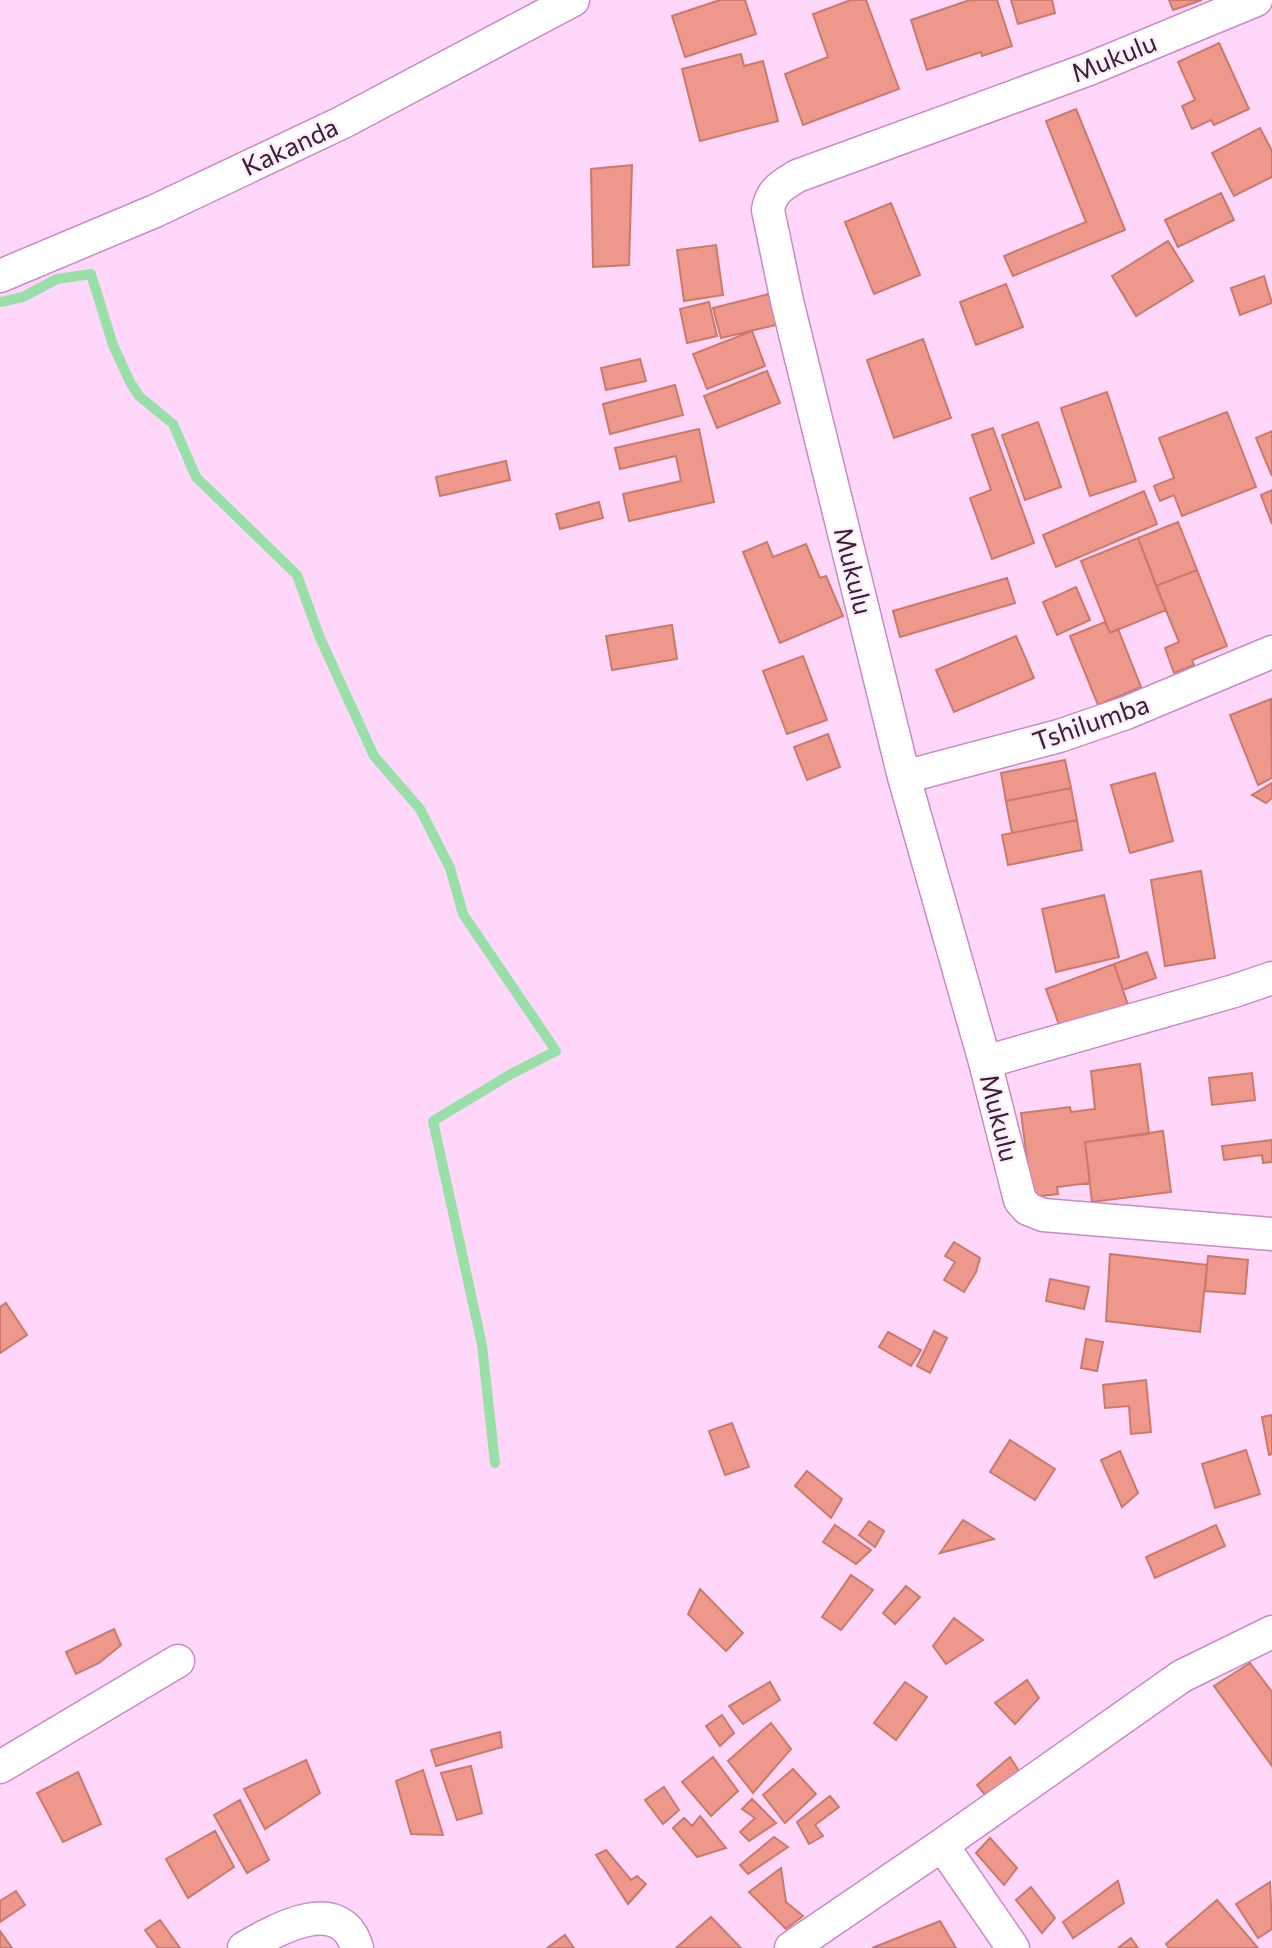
<svg xmlns="http://www.w3.org/2000/svg" width="1272" height="1948" viewBox="0 0 1272 1948" font-family="Commissioner,sans-serif">
<style>
.lines{fill:none;stroke-linecap:round;stroke-linejoin:round}
.stream{stroke:#98e0a7;stroke-width:10}
.building{fill:#ed988a;stroke:#cb796b;stroke-width:2}
.street-casing{stroke:#c98bc3;stroke-width:35}
.street{stroke:#fff;stroke-width:32}
.labels{text-anchor:middle;stroke-width:5;stroke-linejoin:round;paint-order:stroke}
.street-label{font-size:26px;fill:#392036;stroke:#fceefa}
</style>
<rect width="100%" height="100%" fill="#ffd7fa"/>
<g class="lines">
<path class="stream" d="M0 302 23 297 57 279 91 274 113 345 130 382 139 396 173 424 196 477 297 575 320 638 374 756 420 809 450 868 463 914 556 1051 511 1074 433 1121 482 1345 495 1463"/>
</g>
<path class="building" d="M720 0H745L756 34 685 57 672 16Z
M851 0H866L899 89 803 125 785 74 828 57 813 14Z
M970 0H997L1012 46 982 56 981 52 927 70 911 20Z
M1011 0H1052L1055 13 1018 24Z
M1169 0H1202L1173 10Z
M1219 43 1249 109 1214 125 1211 120 1192 129 1182 106 1195 100 1178 62Z
M741 54 744 66 763 61 778 121 700 141 682 69Z
M1076 109 1125 230 1013 276 1004 256 1086 222 1046 121Z
M1260 128 1272 151V177L1234 196 1212 153Z
M632 165 629 265 593 267 591 169Z
M1221 193 1234 220 1178 247 1165 220Z
M891 203 920 275 874 294 845 222Z
M1168 241 1193 281 1136 316 1112 276Z
M716 245 723 295 684 301 677 250Z
M1264 276 1272 303 1240 315 1231 288Z
M1006 284 1023 327 976 345 960 302Z
M769 294 776 325 721 338 713 308Z
M709 302 717 336 687 343 680 309Z
M752 331 765 366 707 389 693 354Z
M923 339 951 418 894 438 867 360Z
M640 359 646 381 606 390 601 368Z
M767 371 780 403 717 428 704 396Z
M675 385 683 415 610 434 603 404Z
M1107 392 1136 481 1090 496 1061 408Z
M1227 412 1256 487 1182 516 1174 495 1160 501 1154 486 1174 478 1159 438Z
M1038 422 1061 487 1025 500 1002 435Z
M993 428 1034 543 992 559 970 498 991 490 972 435Z
M699 429 714 502 629 521 623 494 681 481 676 456 620 469 615 448Z
M1272 431V476L1256 438Z
M506 461 510 480 440 496 436 477Z
M1272 490V524L1261 495Z
M1144 491 1157 524 1056 567 1043 535Z
M599 502 603 518 560 529 556 514Z
M1178 522 1197 570 1156 586 1138 538Z
M1138 538 1166 610 1110 633 1081 561Z
M767 542 773 557 806 544 820 578 826 576 843 616 780 643 743 552Z
M1197 570 1227 646 1192 660 1194 665 1174 673 1165 648 1179 642 1156 586Z
M1007 578 1015 603 900 637 893 611Z
M1076 587 1090 620 1057 635 1043 602Z
M1105 622 1110 633 1118 629 1141 687 1098 705 1070 636Z
M672 625 677 659 612 670 606 636Z
M1016 636 1034 678 954 712 936 670Z
M803 656 827 720 787 734 763 671Z
M1271 699 1272 778 1258 785 1230 715Z
M828 734 840 767 807 780 794 747Z
M1065 760 1071 788 1006 801 1001 773Z
M1155 773 1173 841 1130 853 1111 785Z
M1272 783V798L1266 803 1252 795Z
M1071 788 1077 820 1012 833 1006 801Z
M1077 820 1082 850 1008 865 1002 835Z
M1201 871 1215 958 1165 966 1151 880Z
M1104 895 1119 957 1056 972 1042 909Z
M1147 952 1156 978 1123 990 1114 964Z
M1114 964 1128 1005 1061 1030 1046 989Z
M1140 1064 1149 1134 1085 1142 1090 1183 1057 1187 1058 1194 1032 1197 1021 1113 1070 1107 1071 1112 1095 1109 1091 1071Z
M1252 1073 1255 1100 1212 1105 1209 1078Z
M1163 1131 1171 1192 1092 1202 1085 1142Z
M1272 1140V1162L1263 1163 1262 1155 1224 1160 1222 1146Z
M954 1242 980 1258 976 1272 964 1292 944 1280 955 1262 945 1256Z
M1110 1254 1207 1265 1200 1332 1106 1321Z
M1208 1256 1248 1260 1245 1294 1205 1291Z
M1050 1279 1089 1287 1084 1309 1046 1301Z
M6 1303 27 1335 0 1353V1307Z
M934 1331 947 1338 930 1373 917 1366Z
M888 1332 921 1350 911 1366 879 1347Z
M1086 1339 1103 1342 1097 1371 1081 1368Z
M1146 1380 1151 1432 1131 1434 1129 1406 1105 1408 1103 1385Z
M1272 1415V1454L1269 1455 1262 1417Z
M732 1423 749 1467 725 1475 709 1431Z
M1010 1440 1055 1469 1035 1500 990 1472Z
M1246 1450 1260 1494 1215 1508 1202 1464Z
M1120 1451 1138 1493 1122 1507 1101 1460Z
M807 1471 842 1499 831 1518 795 1486Z
M963 1520 994 1539 940 1553Z
M869 1521 884 1531 875 1547 859 1535Z
M835 1525 871 1550 856 1564 823 1542Z
M1216 1525 1225 1546 1155 1578 1146 1557Z
M851 1575 873 1590 841 1630 822 1617Z
M906 1586 920 1597 895 1624 883 1613Z
M700 1589 743 1633 726 1651 688 1614Z
M954 1618 983 1640 946 1664 933 1646Z
M114 1629 121 1645 99 1663 76 1674 66 1652Z
M1250 1663 1272 1692V1766L1214 1686Z
M1027 1680 1039 1698 1015 1724 995 1703Z
M770 1682 780 1700 743 1724 729 1706Z
M905 1682 927 1697 896 1740 874 1723Z
M722 1715 734 1733 720 1746 706 1726Z
M771 1723 791 1749 753 1793 728 1761Z
M500 1732 502 1747 436 1766 431 1750Z
M713 1757 738 1791 711 1816 682 1782Z
M1010 1757 1024 1779 995 1807 977 1785Z
M306 1760 320 1793 265 1829 244 1789Z
M471 1766 482 1813 457 1820 441 1773Z
M793 1769 816 1794 785 1823 763 1795Z
M423 1770 443 1835 411 1834 396 1781Z
M78 1772 101 1824 63 1842 37 1793Z
M664 1787 679 1810 663 1824 645 1800Z
M830 1796 839 1807 815 1825 823 1836 809 1844 797 1822Z
M752 1799 776 1823 749 1841 740 1832 755 1818 742 1809Z
M240 1800 269 1860 247 1873 214 1815Z
M700 1816 726 1848 697 1857 673 1828 684 1818 692 1826Z
M215 1831 234 1867 188 1898 166 1859Z
M774 1837 788 1847 748 1874 740 1865Z
M990 1838 1017 1868 1004 1885 976 1853Z
M606 1850 631 1880 637 1876 646 1884 628 1904 596 1855Z
M781 1868 786 1902 803 1916 786 1929 749 1892Z
M1118 1881 1124 1903 1073 1938 1063 1922Z
M1270 1882 1272 1929 1258 1938 1236 1904Z
M1031 1887 1055 1918 1042 1933 1016 1900Z
M16 1891 25 1905 0 1922V1901Z
M1217 1900 1258 1948H1169L1166 1944Z
M711 1917 741 1948H676Z
M160 1920 180 1948H158L145 1930Z
M940 1921 956 1948H872Z
M0 1931 12 1948H0Z
M565 1935 574 1948H547Z
M1131 1938 1138 1948H1118Z"/>
<g class="lines">
<g class="street-casing">
<path id="street" d="M1256 0 1089 69 797 176C781 186 771 191 768 210L787 301 904 777 985 1062 1020 1200 1028 1209 1043 1215 1272 1234
M0 276 155 211 343 122 573 0
M904 777 1059 736 1126 713 1272 652
M985 1062 1234 991 1272 978
M0 1767 178 1661
M942 1845 1013 1948
M244 1948C275 1930 341 1892 357 1948
M791 1948 942 1845 1182 1676 1272 1632"/>
</g>
<use href="#street" class="street"/>
</g>
<g class="labels">
<g class="street-label">
<text transform="translate(1114 58) rotate(-22)" y="9">Mukulu</text>
<text transform="translate(290 147) rotate(-25)" y="9">Kakanda</text>
<text transform="translate(853 571) rotate(76)" y="9">Mukulu</text>
<text transform="translate(1091 723) rotate(-19)" y="9">Tshilumba</text>
<text transform="translate(999 1118) rotate(76)" y="9">Mukulu</text>
</g>
</g>
</svg>
